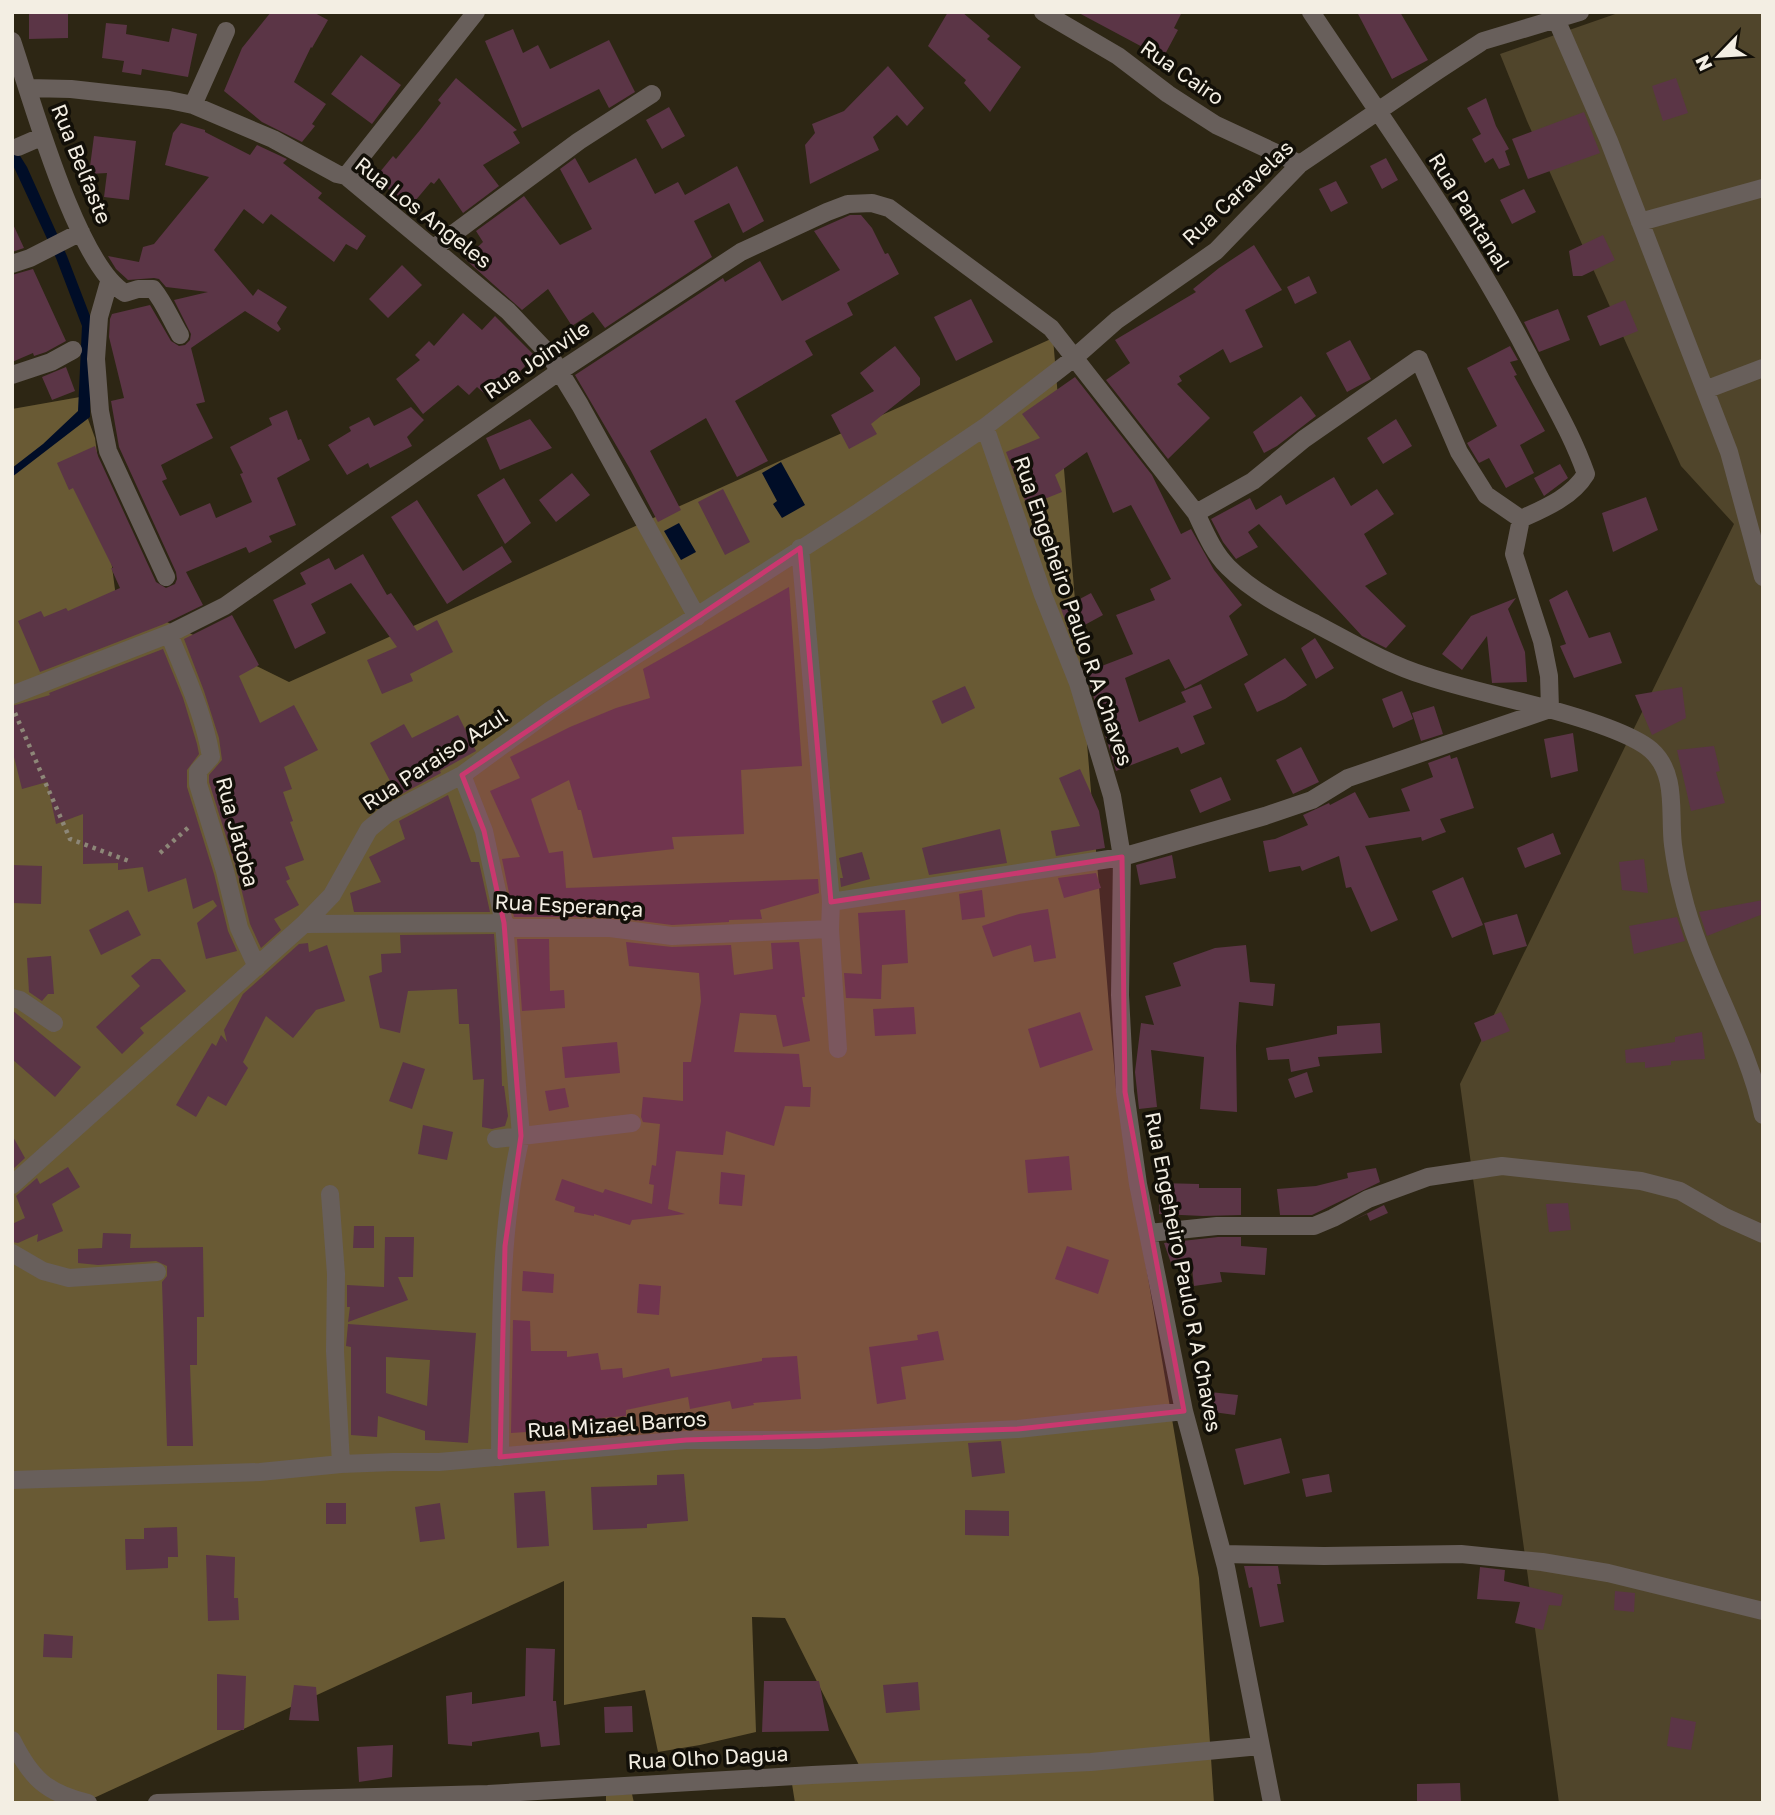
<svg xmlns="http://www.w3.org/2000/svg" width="1775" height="1815" viewBox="0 0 1775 1815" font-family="'Golos Text',sans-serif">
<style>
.green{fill:#50452b}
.forest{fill:#695a34}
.water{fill:#000d27}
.building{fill:#5b3546;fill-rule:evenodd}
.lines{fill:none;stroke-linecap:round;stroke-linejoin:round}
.path{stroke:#8d8778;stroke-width:4.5;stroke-dasharray:3.5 5;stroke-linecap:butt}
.minor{stroke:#685f5b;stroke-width:18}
.marked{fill:#c9386f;fill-opacity:0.2;stroke:#c9386f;stroke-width:5;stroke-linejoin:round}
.labels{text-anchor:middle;stroke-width:7;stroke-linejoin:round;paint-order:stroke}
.street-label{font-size:21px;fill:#f3eee3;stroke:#120f08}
</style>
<rect width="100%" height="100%" fill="#2d2614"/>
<path class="green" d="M1621 12H1763V1803H1559L1460 1084 1734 524 1681 466 1527 121 1500 54Z"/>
<path class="forest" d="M1053 338 1116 1089 1199 1578 1214 1803H795L792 1784 865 1777 785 1618 752 1617 756 1732 700 1745 658 1752 645 1690 564 1705V1581L83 1803H12V409L80 397 95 438 116 597 289 682Z
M632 1794 634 1803H606V1795Z"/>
<path class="water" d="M12 143 27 167 67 256 92 321 90 417 12 477V468L43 444 78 411 82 326 56 258 12 163Z
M781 462 805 505 782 518 773 504 777 501 762 473Z
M679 523 696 552 681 560 664 531Z"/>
<path class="building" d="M29 12H68V38L29 39Z
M271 12H313L328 20 312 48 311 47 294 82 326 104 312 124 315 126 302 142 262 122 224 91 242 48Z
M948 12H962L990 36 987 39 1021 67 990 112 964 83 966 80 928 46Z
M1077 12H1182L1174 28 1178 30 1163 58Z
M1357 12H1400L1428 60 1392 79Z
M106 23 127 25 126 34 169 42 172 28 197 34 188 77 142 69 141 75 122 72 124 61 102 58Z
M513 29 523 53 538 45 550 69 609 40 635 92 609 108 599 89 522 128 485 41Z
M361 55 401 85 372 124 331 94Z
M888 66 924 108 907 126 897 115 873 137 879 150 810 184 805 145 815 133 812 124 844 111Z
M456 78 517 130 513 132 520 143 483 165 499 186 463 213 439 178 434 184 431 182 410 207 375 178 393 156 396 159 420 130 441 103 438 100Z
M1676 78 1688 113 1663 121 1652 86Z
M1486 98 1496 126 1509 149 1505 151 1510 165 1499 169 1493 158 1485 163 1472 139 1481 134 1467 108Z
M669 107 685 136 662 149 646 120Z
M1584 112 1600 153 1528 179 1512 139Z
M181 123 205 130V132L250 155 257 145 287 159 283 163 322 193 318 198 366 236 357 250 346 244 334 262 271 214 263 224 244 209 214 250 253 296 258 289 287 307 277 323 281 329 278 332 245 311 191 348 205 402 196 404 213 438 161 465 167 479 162 481 180 516 210 503 216 518 252 502 240 474 243 473 230 447 272 425 269 418 287 410 298 440 301 439 310 460 277 478 296 525 269 536 272 542 249 553 246 547 186 572 203 605 164 624 40 672 18 621 41 611 44 617 66 608 68 611 120 588 111 568H113L73 488 69 490 57 463 95 446 98 456 156 582 166 588 175 584 177 579 176 572 119 447 111 401 124 398 109 337 110 319 112 314 150 305 171 341 179 346 185 345 190 340 191 334 174 300 208 292 166 287 159 279 154 278 128 280 116 269 108 256 139 262 143 247 154 244 209 177 165 165 173 133Z
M94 136 136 141 129 200 104 197 107 173 89 174Z
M575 158 589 183 636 158 655 194 678 182 685 195 737 166 764 221 743 233 729 203 694 221 712 257 605 328 593 312 572 326 548 289 522 310 465 259 483 242 476 231 524 196 560 245 592 229 560 169Z
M1386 158 1398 180 1382 189 1370 166Z
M1336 181 1348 203 1331 212 1319 189Z
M1524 189 1536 212 1512 224 1500 200Z
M850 215H861L872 228 885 254 888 253 899 274 847 303 853 315 805 341 813 355 735 401 768 461 737 477 706 418 650 451 681 510 658 522 630 469 575 375 723 278 725 282 760 261 782 301 840 270 814 231Z
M12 222 24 248 12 252Z
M1603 235 1615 260 1582 276H1573L1569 251Z
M1254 245 1282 290 1245 310 1263 347 1230 363 1223 349 1179 376 1182 381 1177 384 1210 418 1168 459 1106 380 1130 363 1115 340 1196 292 1193 289 1219 268Z
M402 265 422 285 388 318 369 299Z
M33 269 66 341 46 352 34 356 33 353 12 362V275Z
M1309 276 1317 293 1295 304 1287 287Z
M971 299 993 342 956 361 934 317Z
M1625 300 1638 331 1600 346 1587 316Z
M1558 309 1570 340 1539 352 1524 322Z
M463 313 482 330 495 316 535 356 492 400 477 387 469 395 458 385 423 414 396 379 420 360 415 355 429 341 434 346Z
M1350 340 1371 379 1347 392 1326 353Z
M895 346 920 378V385L871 424 877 434 849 449 831 415 874 391 860 373Z
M1510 346 1518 360 1510 362 1517 375 1514 376 1545 431 1520 445 1534 473 1506 488 1489 458 1479 463 1467 443 1497 426 1467 368Z
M66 367 75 391 52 400 42 377Z
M1075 377 1152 475 1181 534 1191 529 1214 570 1242 605 1229 616 1248 655 1185 689 1169 659 1125 678 1139 722 1186 702 1181 692 1201 684 1212 708 1193 716 1205 744 1181 754 1178 747 1116 771 1086 672 1133 654 1116 615 1155 600 1150 589 1171 579 1131 505 1113 513 1087 452 1055 475 1062 492 1027 506 1006 452 1040 438 1022 414Z
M1301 396 1316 416 1277 446 1264 453 1253 432Z
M411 407 424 420 407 437 412 446 370 468 368 463 347 475 328 445 351 431 349 427 369 417 374 426Z
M530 419 552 448 500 470 486 438Z
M1396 419 1412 446 1383 464 1367 438Z
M1560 464 1568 478 1544 496 1534 478Z
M572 473 590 495 556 522 539 500Z
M1334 477 1351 506 1377 489 1394 514 1364 534 1387 574 1365 586 1406 626 1386 648 1362 636 1259 524 1248 532 1258 547 1236 559 1223 542 1211 519 1250 498 1256 510 1281 495 1286 505Z
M504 478 531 523 505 544 477 495Z
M723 489 750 542 725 555 698 502Z
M1646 497 1658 530 1613 552 1602 513Z
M417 500 463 571 502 546 512 562 447 604 391 517Z
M363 554 387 595 391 593 417 631 437 620 453 652 410 674 413 681 382 694 367 660 397 647 351 583 311 604 326 633 295 649 273 600 306 584 300 573 329 558 335 570Z
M789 587 802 766 741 770 744 834 672 837 674 849 593 858 581 810H578L569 780 531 799 549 853 563 851 566 888 818 879 819 893 760 910 762 919 729 920V922L672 925 610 917H514L502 859 520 857 490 791 520 778 510 757 570 727 616 708 650 698 643 669Z
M1567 590 1589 638 1610 632 1622 663 1574 678 1560 646 1566 644 1549 600Z
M1091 593 1103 615 1070 633 1061 609Z
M1516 598 1508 609 1525 652 1527 682 1492 683 1487 636 1462 670 1442 654 1471 616Z
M232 615 259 665 239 676 260 723 294 705 318 750 284 767 292 789 283 792 293 821 290 822 304 860 285 867 290 879 286 881 299 905 274 919 281 930 261 948 250 924 236 868 209 782V775L222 760 219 738 204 691 184 639Z
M1315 638 1334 668 1316 679 1301 648Z
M163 649 183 698 197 744 199 754 187 770V787L214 874 228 931 237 951 206 959 197 923 217 906 213 900 193 909 186 878 148 892 143 867 118 870V863L83 864V814L56 824 47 782 22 789 12 749V706L50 695 49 693Z
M1285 658 1307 685 1285 699 1257 712 1244 684Z
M965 686 975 708 942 724 932 701Z
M1682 687 1686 718 1652 735 1635 695Z
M1402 691 1413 719 1393 728 1382 699Z
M1434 706 1443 734 1421 741 1412 713Z
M458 715 476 751 440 771 441 773 398 796 370 743 404 724 412 738Z
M1573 733 1578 771 1551 778 1544 739Z
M1714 746 1720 771 1716 772 1725 803 1691 811 1677 750Z
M1301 747 1319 782 1293 794 1276 760Z
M1450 755 1451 759 1457 757 1474 808 1440 819 1446 832 1422 841 1421 837 1365 846 1398 920 1371 932 1351 887 1346 888 1339 856 1302 871 1300 866 1269 872 1263 841 1275 839 1308 825 1303 815 1329 803 1330 805 1355 792 1369 818 1410 811 1401 789 1433 777 1428 763Z
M1080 769 1099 811 1105 848 1056 856 1051 831 1080 826 1059 778Z
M1221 777 1231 800 1200 813 1190 790Z
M448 795 471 862H479L490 912H354L350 893 381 882 369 857 405 839 399 821Z
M1000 829 1007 863 929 875 922 848Z
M1553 833 1561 854 1525 868 1517 848Z
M862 852 870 879 841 887 840 878H843L839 858Z
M1172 855 1176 878 1140 885 1136 865Z
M1644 859 1648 893 1622 890 1619 862Z
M12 865 42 866 41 904 12 903Z
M1096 873 1101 888 1064 898 1058 878Z
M1463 877 1483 925 1452 938 1432 891Z
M982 890 985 917 962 920 959 894Z
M1763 900V914L1707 936 1699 912Z
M1048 909 1056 958 1034 962 1031 945 993 957 982 926 1019 914Z
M128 910 141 935 101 955 89 930Z
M905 910 908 963 882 965 881 999 846 998 844 973 862 974 858 913Z
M1517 914 1527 946 1493 955 1484 923Z
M1677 917 1685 941 1634 954 1629 926Z
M494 934 500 1022 502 1086H504L508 1116 505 1126 492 1129 482 1127 484 1079 473 1080 469 1024H459L457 989 408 991 400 1033 380 1028 369 976 382 972 381 954 401 953 400 935Z
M517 939H549L550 991 564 990 565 1008 522 1011Z
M626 942 672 947 731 945 734 975 773 969 771 943 799 942 805 997H802L810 1041 783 1047 776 1015 740 1013 734 1052 799 1054 803 1087H811L810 1107 785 1106 774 1146 726 1131 723 1155 676 1151 668 1209 685 1214 632 1220 630 1225 594 1214V1216L574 1212 575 1207 555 1200 562 1179 603 1193 605 1189 652 1204 654 1185 649 1184 652 1165 656 1166 660 1124 643 1122 641 1117 643 1097 683 1101V1062H691L701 1001 699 973 629 966Z
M308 943 309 952 327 945 345 1001 316 1010 293 1038 266 1016 243 1062 248 1068 226 1106 208 1096 196 1117 176 1105 212 1043 216 1046 221 1035 227 1042 224 1030 243 994 299 944Z
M1246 945 1250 982 1275 984 1273 1006 1239 1002 1236 1046 1237 1112 1200 1109 1204 1057 1151 1050 1157 1107 1139 1109 1135 1072 1141 1023 1154 1025 1145 996 1181 986 1173 963 1215 948Z
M51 956 54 994H48L42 1001 29 992 27 958Z
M152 959H160L186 991 140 1028 144 1033 122 1054 96 1027 140 986 131 976Z
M914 1007 916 1034 875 1036 873 1009Z
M12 1010 81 1067 55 1097 12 1059Z
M1080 1012 1093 1050 1040 1068 1028 1029Z
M1501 1012 1510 1031 1482 1042 1474 1023Z
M1380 1023 1382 1053 1318 1057 1320 1066 1291 1072 1289 1059 1268 1060 1266 1048 1337 1034V1026Z
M1702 1032 1705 1059 1671 1061V1065L1645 1068V1062L1626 1063 1625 1050 1675 1042V1037Z
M617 1042 620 1073 565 1078 562 1047Z
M403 1062 425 1069 412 1109 389 1101Z
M1307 1072 1313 1092 1295 1098 1288 1079Z
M565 1088 569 1107 549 1111 545 1091Z
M423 1125 453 1132 447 1160 418 1154Z
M12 1135 25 1158 12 1170Z
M1069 1156 1072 1190 1028 1193 1025 1160Z
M68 1167 80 1187 52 1204 63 1231 37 1242 38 1234 18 1243 12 1242V1224L25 1218 16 1196 37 1178 40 1184Z
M1376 1168 1380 1182 1312 1215H1280L1277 1189 1316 1186 1348 1178 1347 1173Z
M721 1172 745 1175 742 1206 719 1204Z
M1160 1183 1199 1184V1188H1241V1215L1203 1216 1159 1214Z
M1568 1203 1571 1230 1549 1232 1546 1204Z
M1384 1205 1388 1213 1370 1221 1367 1214 1352 1221Z
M354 1226H374V1248H353Z
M103 1233 131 1234 130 1248 203 1247 204 1317H197V1365H190L193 1446H167L162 1282 167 1276V1266L156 1261 98 1265 78 1263V1249L102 1248Z
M385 1237H414L413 1277H398L408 1300 348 1322 350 1307H347V1285L384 1287Z
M1218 1237H1241V1246L1267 1248 1265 1275 1220 1272 1222 1282 1194 1286 1191 1260 1172 1266 1164 1243Z
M1067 1246 1109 1260 1098 1294 1055 1279Z
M523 1271 554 1274 553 1293 522 1291Z
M639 1284 661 1286 659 1315 637 1313Z
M513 1320 530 1321 531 1351H567V1357L598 1353 601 1370 622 1368 623 1378 669 1368 671 1377 762 1361V1358L797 1356 801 1399 753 1403 754 1405 732 1409 730 1401 690 1409 688 1397 626 1410V1416L601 1418 602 1427 511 1433Z
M348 1324 476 1333 468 1443 425 1440V1431L378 1416 377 1437 351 1435V1347L346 1346ZM386 1357 430 1360 427 1406 386 1393Z
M938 1331 944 1360 901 1367 906 1399 877 1404 869 1347 918 1340 917 1335Z
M1210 1392 1238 1395 1235 1415 1213 1412Z
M1281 1438 1290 1473 1244 1485 1235 1449Z
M1001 1441 1005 1473 972 1477 968 1443Z
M684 1474 688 1521 647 1524V1528L593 1530 591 1487 657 1485V1475Z
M1329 1474 1332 1492 1306 1497 1302 1479Z
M545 1491 549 1546 517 1548 514 1493Z
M326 1503H346V1524H326Z
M440 1503 445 1539 420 1542 415 1507Z
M965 1510 1009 1511V1536L965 1535Z
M177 1527 178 1557H168V1568L126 1570 125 1539H144V1528Z
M206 1555 235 1557 234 1598H238L239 1620 208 1621Z
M1244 1566H1278L1281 1584H1277L1284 1622 1260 1627 1252 1587 1249 1588Z
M1480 1567 1505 1570 1504 1581 1563 1595 1561 1606 1549 1605 1543 1630 1515 1623 1520 1602 1477 1599Z
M1615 1591 1635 1593 1634 1612 1614 1610Z
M44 1634 73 1636 72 1658 43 1657Z
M526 1648 555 1649 553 1701H556L560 1745 541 1747 539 1732 472 1742V1746L448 1744 446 1696 472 1692V1704L525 1696Z
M217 1674 246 1676 244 1730H217Z
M764 1681H819L829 1731 762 1732Z
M918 1682 920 1710 886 1713 883 1685Z
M294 1685 316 1687 319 1721 289 1720Z
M632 1706 633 1732 605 1733 604 1707Z
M1671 1717 1696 1722 1691 1750 1667 1746Z
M393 1745 392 1777 359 1782 357 1747Z
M1460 1783 1461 1803H1417V1784Z"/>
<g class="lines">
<path class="path" d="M15 713 70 839 129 861
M160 853 190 826"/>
<path class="minor" d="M1043 12 1118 56 1168 94 1216 125 1300 164
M1553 12 1609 141 1729 452 1763 577
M12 41C31 97 77 265 125 293L138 289H153C164 302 171 320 180 335
M28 88 71 89 169 100 193 105 273 139 337 174 346 176 508 311 549 354 580 405 697 617
M193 105 226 31
M18 147 41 137
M346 176 476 12
M1640 222 1763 188
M434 248 579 141 652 94
M12 264 30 258 81 232
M109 282 99 317 96 359 100 411 108 451 166 577
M12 375 51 362 73 350
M1705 390 1763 368
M985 427 1043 595 1078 683 1112 796 1122 857 1120 995 1125 1092 1138 1184 1184 1411 1226 1567 1272 1803
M1196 513 1253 481 1304 439 1419 359 1459 452 1486 495 1521 519
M800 548 831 902 830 929 838 1049
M169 634C185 674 204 714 211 757L198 771V784L225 871 239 928 257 967
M12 695 169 634 225 606 560 371 741 252 827 212 848 204 872 203 889 208 1051 328 1196 513C1205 532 1213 552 1228 567 1253 592 1285 608 1316 624 1352 643 1387 664 1426 676 1456 686 1487 693 1518 701 1550 709 1627 729 1651 750 1678 774 1669 813 1673 845 1675 860 1678 877 1682 892 1700 969 1746 1037 1763 1115
M462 775 484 831 504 923 521 1136C497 1240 501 1351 500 1457
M831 902 1122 857 1265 816 1312 800 1348 778 1550 709 1549 676 1542 641 1514 554 1521 519C1545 508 1572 497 1586 474 1574 440 1557 410 1540 378 1476 249 1391 132 1311 12
M304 924 504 923 510 928H610L672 936 830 929
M12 998 20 1000 54 1023
M496 1139 632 1123
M12 1185 304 924 332 895 369 829 387 814 462 775 552 709 859 512 985 427 1074 358 1117 320 1216 251 1300 164 1437 71 1483 41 1580 12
M330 1194 336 1274 335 1351 341 1464
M1149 1233 1217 1226H1314L1333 1218 1368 1199 1428 1177 1502 1166 1641 1181 1680 1191 1725 1217 1763 1234
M12 1253 43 1271 69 1278 157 1272
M12 1480 260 1472 341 1464 393 1462H439L686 1440H818L1018 1429 1184 1411
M1223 1554 1324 1556 1461 1554 1542 1562 1608 1573 1763 1611
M12 1740C31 1778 46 1793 88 1803
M157 1803 488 1794 812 1775 1091 1762 1260 1746"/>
</g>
<path class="marked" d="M800 548 831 902 1122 857 1125 1092 1184 1411 1018 1429 686 1440 500 1457 505 1246 521 1136 504 923 484 831 462 775Z"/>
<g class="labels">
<g class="street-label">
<text transform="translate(1182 73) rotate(35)" y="7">Rua Cairo</text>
<text transform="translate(81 164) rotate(68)" y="7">Rua Belfaste</text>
<text transform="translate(1238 193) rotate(-43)" y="7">Rua Caravelas</text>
<text transform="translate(1469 212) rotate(58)" y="7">Rua Pantanal</text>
<text transform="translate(423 213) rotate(38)" y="7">Rua Los Angeles</text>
<text transform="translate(537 360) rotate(-34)" y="7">Rua Joinvile</text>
<text transform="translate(1073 611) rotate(71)" y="7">Rua Engeheiro Paulo R A Chaves</text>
<text transform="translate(435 760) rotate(-33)" y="7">Rua Paraiso Azul</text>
<text transform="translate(237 832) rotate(75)" y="7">Rua Jatoba</text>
<text transform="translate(569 906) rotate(3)" y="7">Rua Esperança</text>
<text transform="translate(1183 1272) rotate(79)" y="7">Rua Engeheiro Paulo R A Chaves</text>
<text transform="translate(617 1425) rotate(-4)" y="7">Rua Mizael Barros</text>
<text transform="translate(708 1758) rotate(-3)" y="7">Rua Olho Dagua</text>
</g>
</g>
<rect width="1775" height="1815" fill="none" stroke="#f3eee3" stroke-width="28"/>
<g transform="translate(1719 56) rotate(245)" stroke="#120f08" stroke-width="5" paint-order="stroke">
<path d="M0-5L12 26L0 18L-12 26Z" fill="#f3eee3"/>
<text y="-10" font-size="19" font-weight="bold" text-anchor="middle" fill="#f3eee3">N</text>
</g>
</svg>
